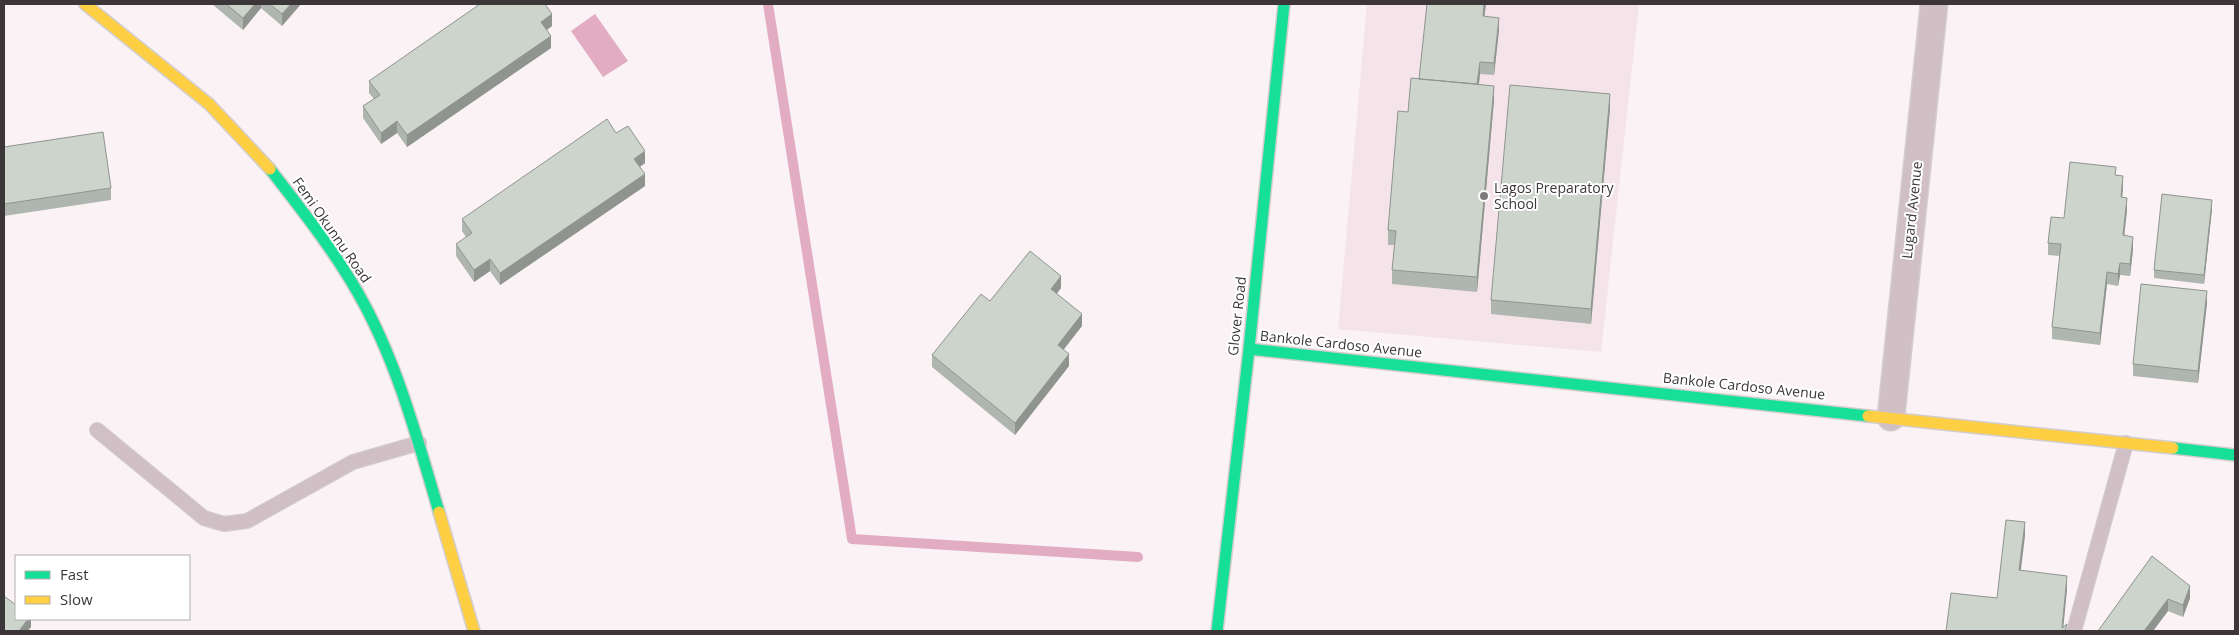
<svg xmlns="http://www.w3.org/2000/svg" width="2239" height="635" viewBox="0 0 2239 635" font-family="'Open Sans',sans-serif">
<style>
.built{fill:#f4e4ea}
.water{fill:#e2acc3}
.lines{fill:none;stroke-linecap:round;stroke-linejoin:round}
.stream{stroke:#e2acc3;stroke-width:10}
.lane-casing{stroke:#d3cdcf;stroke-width:16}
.street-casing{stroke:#d3cdcf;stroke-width:29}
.fast-casing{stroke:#d3cdcf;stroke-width:14}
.slow-casing{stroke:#d3cdcf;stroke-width:14}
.lane{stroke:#d0c0c6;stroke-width:14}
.street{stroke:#d0c0c6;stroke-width:26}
.fast{stroke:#16e098;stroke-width:11}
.slow{stroke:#ffcf43;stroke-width:11}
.wall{fill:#afb6af}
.shaded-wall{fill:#8f948f}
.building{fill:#ccd4cc;stroke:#8f948f}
.poi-dot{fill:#7e787a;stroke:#fff;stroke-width:2}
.labels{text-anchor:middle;stroke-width:4;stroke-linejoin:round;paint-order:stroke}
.poi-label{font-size:14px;fill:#3c3638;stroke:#fff;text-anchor:start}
.street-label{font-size:14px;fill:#3c3638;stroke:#fff}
</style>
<rect width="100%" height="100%" fill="#faf2f5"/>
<path class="built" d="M1367 4H1639L1601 352 1338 329Z"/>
<path class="water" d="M595 14 628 61 603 77 571 31Z"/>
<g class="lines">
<path class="stream" d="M768 4 852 539 1138 557"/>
<g class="lane-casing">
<path id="lane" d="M97 430 204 518 224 524 247 521 353 462 419 443
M2074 631 2126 443"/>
</g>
<g class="street-casing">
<path id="street" d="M1891 417 1934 4"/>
</g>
<g class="fast-casing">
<path id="fast" d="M270 169C301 209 333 249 358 293 397 361 417 438 439 512
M1249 349 1868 416
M2173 448 2235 455
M1217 631 1249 349 1284 4"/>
</g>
<g class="slow-casing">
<path id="slow" d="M85 4 209 104 270 169
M1868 416 2173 448
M439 512 474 631"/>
</g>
<use href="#lane" class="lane"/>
<use href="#street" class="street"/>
<use href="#fast" class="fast"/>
<use href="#slow" class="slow"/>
</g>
<path class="wall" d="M212 4H301L282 26 261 8 243 30Z
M1427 4H1486L1484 16 1499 30 1494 75 1480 74 1479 84 1494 100 1477 292 1392 284V270L1395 245H1388V230L1408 112 1419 79Z
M552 26 547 30 551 48 407 147 397 133 381 144 363 118V106L374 99 369 93V81Z
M1610 108 1591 324 1491 314V300Z
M4 147 111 188V200L4 216Z
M645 163 640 167 645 186 500 285 490 271 474 282 456 256V244L466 237 462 231V219Z
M2116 175 2123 188 2122 197 2127 210 2124 236 2133 249 2130 276 2120 275 2118 286 2107 284 2100 345 2052 339V327L2060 256 2048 255V243L2064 218Z
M2212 209 2204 284 2154 278V270Z
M1061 288 1057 293 1082 326 1063 349 1069 366 1015 435 932 367V355L990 301Z
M2207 303 2198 383 2133 376V364Z
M2152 556 2190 598 2183 617 2168 611 2153 631H2098Z"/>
<path class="shaded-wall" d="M255 4H261V8L243 30V18Z
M291 4H301L282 26V14Z
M1484 4H1486L1483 28V16Z
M552 14V26L541 34V22Z
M1499 18V30L1494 75V63Z
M551 36V48L407 147V135Z
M1480 62V74L1477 99V87Z
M1494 86V100L1477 292V277Z
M1610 94V108L1591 324V309Z
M397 121V133L381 144V133Z
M645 151V163L634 171V159Z
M645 174V186L500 285V273Z
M2123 176V188L2121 209V197Z
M2127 198V210L2123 247V235Z
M2212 200V209L2204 284V275Z
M2133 237V249L2130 276V264Z
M490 259V271L474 282V270Z
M2120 263V275L2118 286V274Z
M2107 272V284L2100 345V333Z
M1061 276V288L1051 301V289Z
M2207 291V303L2198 383V371Z
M1082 314V326L1058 357V345Z
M1069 354V366L1015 435V423Z
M2025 522V536L2019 585V570Z
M2067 576V590L2063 631 2062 628Z
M2190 586V598L2183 617V605Z
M2168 599V611L2153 631H2144Z
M28 619H31V627L28 631H19Z"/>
<path class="building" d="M226 4H255L243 18Z
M270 4H291L282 14Z
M480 4H545L552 14 541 22 551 36 407 135 397 121 381 133 363 106 380 95 369 81Z
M1427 4H1484L1483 16 1499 18 1494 63 1480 62 1477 84 1419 79Z
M1411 78 1494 86 1477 277 1392 270 1396 231 1388 230 1398 111 1408 112Z
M1510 85 1610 94 1591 309 1491 300Z
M607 119 616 133 628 126 645 151 634 159 645 174 500 273 490 259 474 270 456 244 472 233 462 219Z
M103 132 111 188 4 204V147Z
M2070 162 2116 167 2115 175 2123 176 2121 197 2127 198 2123 235 2133 237 2130 264 2120 263 2118 274 2107 272 2100 333 2052 327 2061 244 2048 243 2051 217 2064 218Z
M2162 194 2212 200 2204 275 2154 270Z
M1030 251 1061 276 1051 289 1082 314 1058 345 1069 354 1015 423 932 355 981 294 990 301Z
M2141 284 2207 291 2198 371 2133 364Z
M2006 520 2025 522 2019 570 2067 576 2062 628 2067 624 2065 631H1946L1951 593 1997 598Z
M2152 556 2190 586 2183 605 2168 599 2144 631H2098Z
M4 596 16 605V619H28L19 631H4Z"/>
<circle class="poi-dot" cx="1484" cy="196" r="5"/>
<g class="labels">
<g class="poi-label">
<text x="1494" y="193">Lagos Preparatory<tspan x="1494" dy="16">School</tspan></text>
</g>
<g class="street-label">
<text transform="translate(1912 210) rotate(-84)" y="5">Lugard Avenue</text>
<text transform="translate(332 230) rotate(55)" y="5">Femi Okunnu Road</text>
<text transform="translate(1237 316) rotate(-84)" y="5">Glover Road</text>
<text transform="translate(1341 344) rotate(6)" y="5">Bankole Cardoso Avenue</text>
<text transform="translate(1744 386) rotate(6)" y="5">Bankole Cardoso Avenue</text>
</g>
</g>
<rect width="2239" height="635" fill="none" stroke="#3c3638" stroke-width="10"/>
<rect x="15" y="555" width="175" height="65" fill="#ffffff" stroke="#b1afaf"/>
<rect x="25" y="571" width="25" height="8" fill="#16e098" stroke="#b1afaf"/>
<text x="60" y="580" font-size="15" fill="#3c3638">Fast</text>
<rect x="25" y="596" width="25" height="8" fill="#ffcf43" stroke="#b1afaf"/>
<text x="60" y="605" font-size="15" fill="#3c3638">Slow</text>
</svg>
